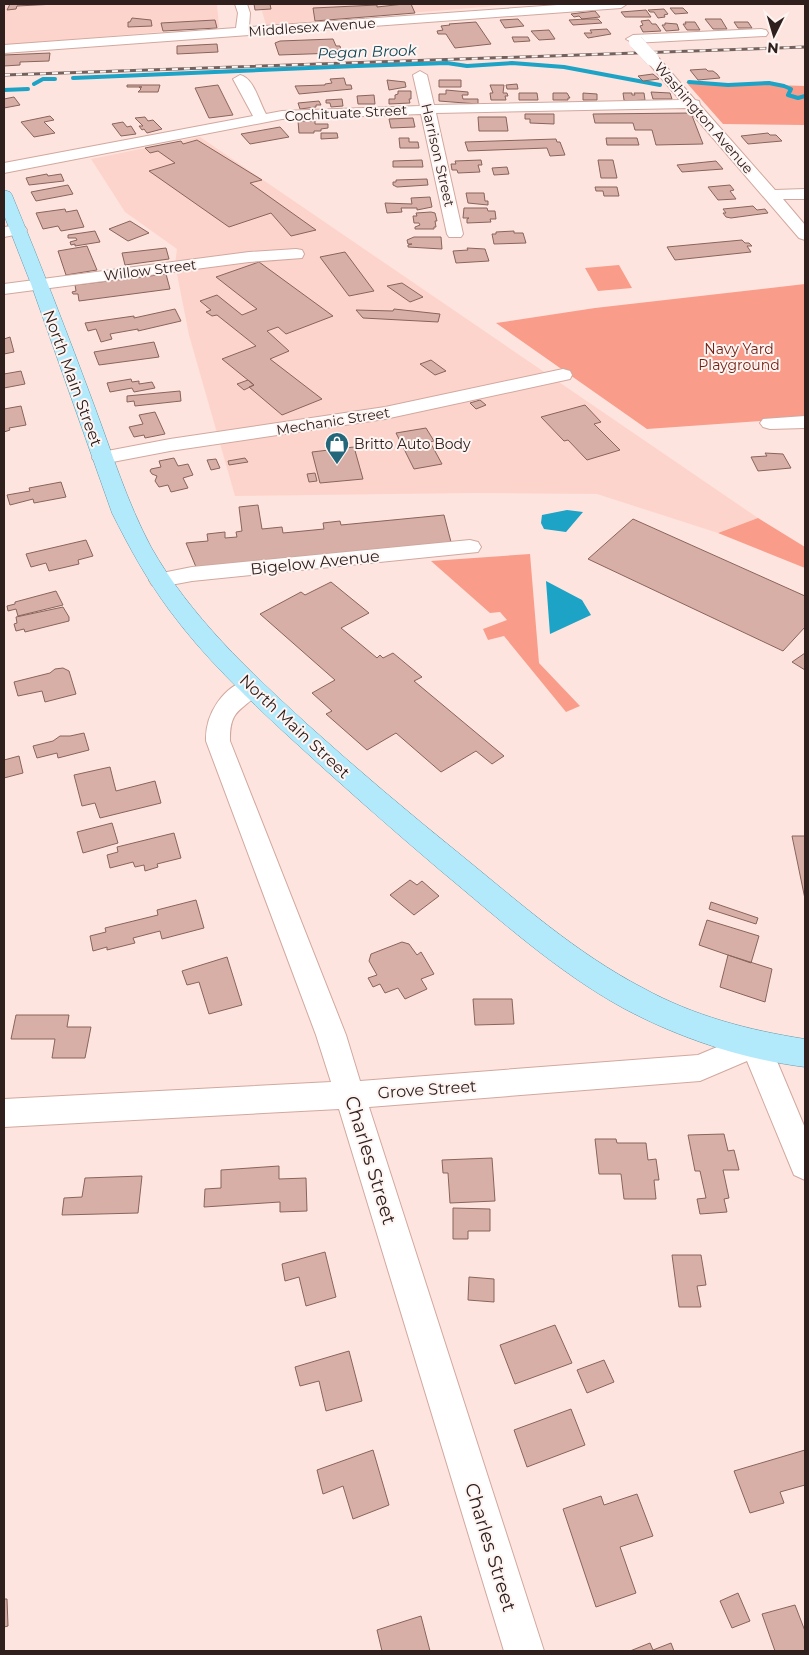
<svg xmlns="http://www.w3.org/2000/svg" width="809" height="1655" viewBox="0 0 809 1655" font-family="Montserrat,sans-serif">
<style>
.built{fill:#fdd4cb}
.green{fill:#f99c89}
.water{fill:#1ca3c5}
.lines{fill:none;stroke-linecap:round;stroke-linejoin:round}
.stream{stroke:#1ca3c5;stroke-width:4}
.building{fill:#d8afa6;stroke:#88645c}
.minor-casing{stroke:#d1a89f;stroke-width:2}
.major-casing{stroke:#629aac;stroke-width:1}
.minor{fill:#fff;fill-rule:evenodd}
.major{fill:#b2e9fb;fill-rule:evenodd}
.rail-casing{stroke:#73615d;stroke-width:3}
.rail{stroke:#fef5f3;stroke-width:2;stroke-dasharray:6;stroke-linecap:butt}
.minor-bridge-casing{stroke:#d1a89f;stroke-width:14;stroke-linecap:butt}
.minor-bridge{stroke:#fff;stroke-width:14}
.labels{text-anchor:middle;stroke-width:4;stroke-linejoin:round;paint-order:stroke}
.far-street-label{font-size:14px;fill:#2f201d;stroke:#fef5f3}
.far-park-label{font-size:14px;fill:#701f11;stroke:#fef5f3}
.far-poi-label{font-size:14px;fill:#2f201d;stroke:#fef5f3;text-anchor:start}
.far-water-label{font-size:15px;font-style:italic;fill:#0f4452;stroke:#fef5f3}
.street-label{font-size:16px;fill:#2f201d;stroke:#fef5f3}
.near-street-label{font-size:19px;fill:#2f201d;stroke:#fef5f3}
</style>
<rect width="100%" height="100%" fill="#fee4de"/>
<path class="built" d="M4 4H217L219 27 4 45Z
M260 4H520L266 25Z
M200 137 291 199 758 518 718 533 597 494 473 493 235 496 189 335 175 264 177 249 125 212 91 159Z"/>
<path class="green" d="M686 82 805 86V125L723 124Z
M619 265 632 288 598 291 585 268Z
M805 284V418L647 429 496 323 595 308Z
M758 518 805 547V568L718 533Z
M530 554 539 663 580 706 566 712 504 636 488 640 483 629 507 620 500 612 490 613 431 561Z"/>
<path class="water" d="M567 510 583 512 566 532 544 529 541 523 542 515Z
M546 581 582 600 591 615 550 634Z"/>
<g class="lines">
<path class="stream" d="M73 78 357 66 447 63 467 66 512 63 564 67 660 85
M689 82 728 85 769 83 784 86 791 89 788 95 798 98 805 96
M34 84 43 79H55
M4 90 28 89"/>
</g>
<path class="building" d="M10 4H56L17 6 16 9 7 10Z
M254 4H270L271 9 255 10Z
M404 4H411L415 13 315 21 313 8 377 5V7Z
M670 8H683L688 13 675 14Z
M664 9 668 14 664 15 665 17 658 18 654 12H650L648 10Z
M646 10 651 17H625L621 12Z
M595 11 600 17 582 19 579 16 574 17 571 14Z
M132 18 151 20 152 26 128 27V22H130Z
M518 19 524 26 505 28 500 20Z
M586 19H598L602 23 573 25 569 20Z
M705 19H721L727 29H713Z
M215 20 217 28 163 31 161 23Z
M649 20 652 24H656L661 31 643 32 640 26 643 25 641 21Z
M476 22 491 44 455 48 446 34H438L437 31 443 30 441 26 450 25 449 24Z
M685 22H695L700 30H687L683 24H686Z
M734 22H748L752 28H738Z
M665 23 677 24 679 30 666 31 662 25H665Z
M607 29 611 34 588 38 584 33H592L590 30Z
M549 30 555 39 539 40 531 31Z
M512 37H528L530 41 514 42Z
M333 39 336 46H340L341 50H335L336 53 279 55 275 43 280 41Z
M217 44 218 52 177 54V46Z
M50 53 49 61 20 62V65L4 66V55Z
M706 69 708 71H713L717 74 720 78 698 80 690 70Z
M653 74 659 79 643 81 638 76Z
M344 78 346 85H351L352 89 299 94 295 86 325 85V84L332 83 330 79Z
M387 80 405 82 406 87 389 90Z
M439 80H461V87H439Z
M517 84 518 89H507L506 85Z
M127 85H160L158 92H138L141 89 139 87H142H127Z
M218 85 233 115 209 118 195 88Z
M490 85H504L503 93H507L508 96H505L506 100H491L490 93H493Z
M446 90 468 92V95H462L463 99H478V104L439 101V94H446Z
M398 91H411V99H409L410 103 389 104V99H395V95L398 94Z
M651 92 670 93 672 99H653Z
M519 93H537L538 100H519Z
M553 93H567L570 98H568V100H553Z
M583 93 597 94V100H583Z
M623 93H632V95H635L634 93H644L645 100 626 101 624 100Z
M374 95 375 104H358L357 96Z
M14 97 20 105 4 108V99Z
M342 99 343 106 331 107 330 103H326V100Z
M319 101 321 105H316V107L300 109 298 103Z
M691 113 703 144 656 145 652 130H635L633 123H595L593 114Z
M525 114H554V124L530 123V119H525Z
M50 116 54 120 44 122 55 133 34 137 21 122Z
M145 117 148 121 153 120 162 129 147 133 144 129 142 130 139 126H143L135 118Z
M478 117H506L508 131H479Z
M413 118 415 127 391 128 389 119Z
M298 121H315V124H328V128L321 129V131H314V133H299Z
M123 122 127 127 131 126 136 134 121 136 112 124Z
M280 127 289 137 250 144 241 134Z
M321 133H337L338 138 321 139Z
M768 133 770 135H776L782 141 748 144 741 136Z
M399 138H409V142H418L419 148H400Z
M606 138H637L639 145H607Z
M556 139 557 142H560L565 155 550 156 547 148 468 151 465 142Z
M197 140 262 180 250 183 316 230 291 236 271 213 229 227 149 171 175 163 158 151 150 153 145 148 181 141 183 144Z
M422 160 423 167H393V161Z
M481 160 482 165H478L480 172 458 173 457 170H452L451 164H456L455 161Z
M598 160H613L617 178H601Z
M716 161 723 169 682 172 677 165Z
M507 167 509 174 494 175 492 168Z
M47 174 48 176 61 174 64 181 29 185 26 178Z
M427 179 428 185 397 187 393 185V182H396V180Z
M68 185 73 194 36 201 31 192Z
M730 185 734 190 730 191 736 199 718 200 708 187Z
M595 187H617L619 196H604L603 191H596Z
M466 193H484L485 201H488V205L468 203Z
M430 197 432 207 417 210V208H401L402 212 387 213 385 203 412 204 411 198Z
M753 206 757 210 765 209 768 213 731 218 726 217 723 213H726L723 209Z
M464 208H487L488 211H495L496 219H490L491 222 467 223V219L469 218H463Z
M65 209 66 212 77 210 84 227 61 231 58 226 43 229 36 213Z
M431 212 435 213 437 221H435L436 227H434V229H415V227L420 225 419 223H414L413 216H417L416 213Z
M130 221 149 233 128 241 109 229Z
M95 231 100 242 75 246V244L71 245 70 242 77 240 76 238H68V235Z
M514 231V233H523L526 243 494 244 492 234H496V232Z
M414 237H441L442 249 408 247V245L412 244H408L407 240Z
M742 240 745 243H749L752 246H747L751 252 675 260 667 247Z
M87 246 97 270 66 275 58 251Z
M166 248 169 259 125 265 122 253Z
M467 248 485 249 489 261 456 263 453 251 468 250Z
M345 252 374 291 349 296 320 257Z
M259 262 333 316 286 334 278 327 267 331 289 351 270 359 322 399 282 415 249 387 254 385 222 359 256 346 217 315 212 316 206 312 211 310 200 301 217 295 242 315 257 309 216 277Z
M166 274 170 289 79 301 78 294H73L72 292 76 291 75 285Z
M402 283 423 297 410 302 387 286Z
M175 309 181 321 138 331V329L110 334 112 339 101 342 96 329 88 331 85 323 134 316V318Z
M394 309 440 314 438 322 363 318 356 310 393 311Z
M10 337 14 352 4 354V339Z
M154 342 159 357 99 365 94 352Z
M431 360 446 371 435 375 420 364Z
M21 371 25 384 4 388V374Z
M131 379 132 382 139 381V384L152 382 155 388 134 392 132 388 110 392 107 383Z
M248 380 254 385 244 390 237 384Z
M180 391 181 401 135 406 134 401 127 402V396Z
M480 400 486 405 476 409 470 403Z
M585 405 601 422 594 424 620 450 587 460 568 440 564 441 541 417Z
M21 406 26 425 9 428 10 430 4 432V409Z
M155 412 165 434 145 438 144 435 134 437 129 427 143 424 139 415Z
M426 428 434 441 430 442 442 464 414 469 396 433Z
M354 447 363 479 320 483 312 452Z
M765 453 783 454 791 468 758 471 751 457 767 456Z
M174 458 178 466 188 464 193 475 183 478 188 488 171 492 168 485 159 487 155 481 157 476 152 474 150 471 151 469 161 467 159 461Z
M245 458 248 462 229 465 228 461Z
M216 459 220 468 211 470 207 460Z
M315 473 317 481 309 482 307 474Z
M61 482 66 497 34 503 33 499 10 505 7 495 30 491 29 488Z
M258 505 262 529 282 527 283 533 324 529 323 523 340 521 341 525 444 515 451 542 196 567 186 543 208 541 207 534 225 532V538L237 537 236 532 242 531 239 507Z
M633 519 805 596V627L783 651 588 559Z
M86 540 93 556 78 560 79 564 49 571 46 563 31 567 26 554Z
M331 582 369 613 341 628 377 658 380 655 383 658 393 653 422 677 414 681 504 756 492 764 476 751 441 772 396 733 367 750 326 714 332 711 312 693 335 680 260 614 301 592 305 595Z
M56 591 63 605 18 616 16 609 8 611 7 606 15 604V602Z
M63 607 69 617V621L25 632 24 629 16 631 14 624 17 623 16 617Z
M805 653V670L792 662Z
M63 668 69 671 76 694 45 702 42 691 18 696 14 682 50 673 55 669Z
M84 733 89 750 58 758 57 753 37 758 33 746 53 741 60 736H70Z
M19 756 23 773 4 778V760Z
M110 767 116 791 155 781 161 803 100 818 95 803 82 806 74 775Z
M112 823 118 843 83 853 77 832Z
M174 833 181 858 157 864 158 867 145 871 144 865 135 867 133 862 110 868 107 855 118 852 117 847Z
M792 836H805V899Z
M410 880 417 885 422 881 439 896 414 915 390 895Z
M196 900 204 928 162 939 160 931 133 938 135 943 107 950V947L93 951 90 936 106 932 105 928 158 915 157 910Z
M711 902 758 918 756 924 709 909Z
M707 920 759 936 751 963 699 945Z
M402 942 409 944 417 955 421 952 434 974 421 979 427 989 405 999 398 988 385 993 380 984 373 987 368 978 377 975 369 961 371 954Z
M728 955 772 969 765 1002 720 987Z
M227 957 242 1005 209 1014 199 982 187 985 182 971Z
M473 999H512L514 1024 475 1025Z
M16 1015H69L67 1027H91L85 1058H52L55 1039H11Z
M724 1134 728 1151 734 1150 739 1170H723L729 1198 724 1199 727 1212 700 1214 697 1199 706 1198 700 1171H695L688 1135Z
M595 1139H616L617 1143H646L648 1160 656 1159 659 1180H654L656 1199H624L621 1174H599Z
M492 1158 495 1201 450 1203 448 1173H443L442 1160Z
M279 1166V1179L306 1178 307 1211 280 1212V1202L204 1207 205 1189 221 1188V1170Z
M142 1176 138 1213 62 1215 64 1198 82 1197 85 1178Z
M453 1208 490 1209V1231H468V1239H453Z
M325 1252 336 1297 306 1306 299 1277 285 1281 282 1264Z
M672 1255H701L706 1285 697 1286 701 1307H679Z
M469 1277 494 1279V1302L468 1300Z
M555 1325 572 1363 515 1384 500 1345Z
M349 1351 362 1401 326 1411 319 1381 300 1386 295 1367Z
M604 1360 614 1382 587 1393 577 1370Z
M571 1409 585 1445 527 1467 514 1430Z
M373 1450 389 1505 353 1519 343 1486 323 1494 317 1470Z
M805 1450V1485L780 1492 784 1503 750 1513 734 1471Z
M637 1494 653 1536 620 1547 636 1593 596 1607 563 1509 601 1496 604 1505Z
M738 1593 750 1621 732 1628 720 1601Z
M4 1599H7L8 1626 4 1627Z
M795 1605 805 1631V1651H775L762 1614Z
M421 1616 430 1651H382L377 1630Z
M650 1643 653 1650 671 1643 674 1651H630Z"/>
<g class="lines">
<g class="minor-casing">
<path id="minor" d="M235 4H247L250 13 249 27 572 4H627L621 8 4 53V45L236 28 238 13Z
M761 29 766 30 768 33 766 36 633 43 626 39 633 35Z
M652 55 657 56 695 100 699 101 700 105 775 190 805 189V199H783L805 225V240L799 238 687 108 436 113 463 234 461 237H449L447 234 421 114 282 119 4 173V163L253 116 233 79 240 75C254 78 259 102 266 114L282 111 420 106 413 75 420 71 427 75 434 105 680 100 645 59Z
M19 225 25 227 27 230 25 233 4 237V227Z
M296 249 302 250 304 254 302 258 249 262 4 294V284L249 252Z
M563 369 570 371 572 375 570 379 385 419 170 451 102 464 95 462 92 458 95 454 102 452 170 439 385 407Z
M805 416V428L770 429 763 427 760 423 763 419Z
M470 540 478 542 481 547 478 552 192 581 160 587 152 585 149 580 152 575 192 567Z
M250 679 258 681 262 687C247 712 229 704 230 741L346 1035 360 1081 698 1055 755 1031 766 1035 805 1128V1180L794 1175 747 1061 700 1081 369 1107 544 1651H504L339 1109 4 1127V1099L331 1082 316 1035 206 741C205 714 223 686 250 679Z"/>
</g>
<g class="major-casing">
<path id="major" d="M4 190 10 192 12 195C41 265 68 335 94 405 112 453 127 502 151 547 190 616 249 671 308 725 358 770 409 813 461 855 520 903 576 953 643 988 694 1016 748 1030 805 1039V1067C742 1059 679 1038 623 1008 556 971 499 919 441 871 388 826 337 781 286 734 245 696 204 657 170 611 147 580 129 547 112 513L31 284 4 215Z"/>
</g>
<use href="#minor" class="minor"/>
<use href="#major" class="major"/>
<g class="rail-casing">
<path id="rail" d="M4 75 805 47"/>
</g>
<use href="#rail" class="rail"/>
<g class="minor-bridge-casing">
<path id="minor-bridge" d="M636 42 652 59"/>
</g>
<use href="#minor-bridge" class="minor-bridge"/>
</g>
<defs>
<g id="shop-pin" transform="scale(1.25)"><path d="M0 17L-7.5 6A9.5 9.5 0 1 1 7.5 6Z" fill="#25677a" stroke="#fef5f3"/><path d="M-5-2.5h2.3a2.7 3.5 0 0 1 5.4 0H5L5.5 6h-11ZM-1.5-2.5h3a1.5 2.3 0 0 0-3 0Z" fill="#fff"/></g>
</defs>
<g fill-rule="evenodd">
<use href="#shop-pin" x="337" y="444"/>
</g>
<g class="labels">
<g class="far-street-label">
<text transform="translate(312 27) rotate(-4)" y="5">Middlesex Avenue</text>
<text transform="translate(346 113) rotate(-3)" y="5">Cochituate Street</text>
<text transform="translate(704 118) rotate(49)" y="5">Washington Avenue</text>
<text transform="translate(438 155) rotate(77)" y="5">Harrison Street</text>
<text transform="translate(150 270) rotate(-7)" y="5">Willow Street</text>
<text transform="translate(333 421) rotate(-9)" y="5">Mechanic Street</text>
</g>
<g class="far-park-label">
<text x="739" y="354">Navy Yard<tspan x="739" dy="16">Playground</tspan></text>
</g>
<g class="far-poi-label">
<text x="354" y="449">Britto Auto Body</text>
</g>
<g class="far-water-label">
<text transform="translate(367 52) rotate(-2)" y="5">Pegan Brook</text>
</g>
<g class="street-label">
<text transform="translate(73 378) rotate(70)" y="6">North Main Street</text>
<text transform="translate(315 562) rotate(-6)" y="6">Bigelow Avenue</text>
<text transform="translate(295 726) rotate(43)" y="6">North Main Street</text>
<text transform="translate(427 1089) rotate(-4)" y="6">Grove Street</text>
</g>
<g class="near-street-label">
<text transform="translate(371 1160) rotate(73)" y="7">Charles Street</text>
<text transform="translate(491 1547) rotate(73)" y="7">Charles Street</text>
</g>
</g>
<rect width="809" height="1655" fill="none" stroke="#2f201d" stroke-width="10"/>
<g transform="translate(774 35) rotate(185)" stroke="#fef5f3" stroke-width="4" paint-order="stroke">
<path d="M0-4L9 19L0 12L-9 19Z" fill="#2f201d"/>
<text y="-8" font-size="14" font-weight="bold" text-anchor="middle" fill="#2f201d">N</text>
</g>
</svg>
